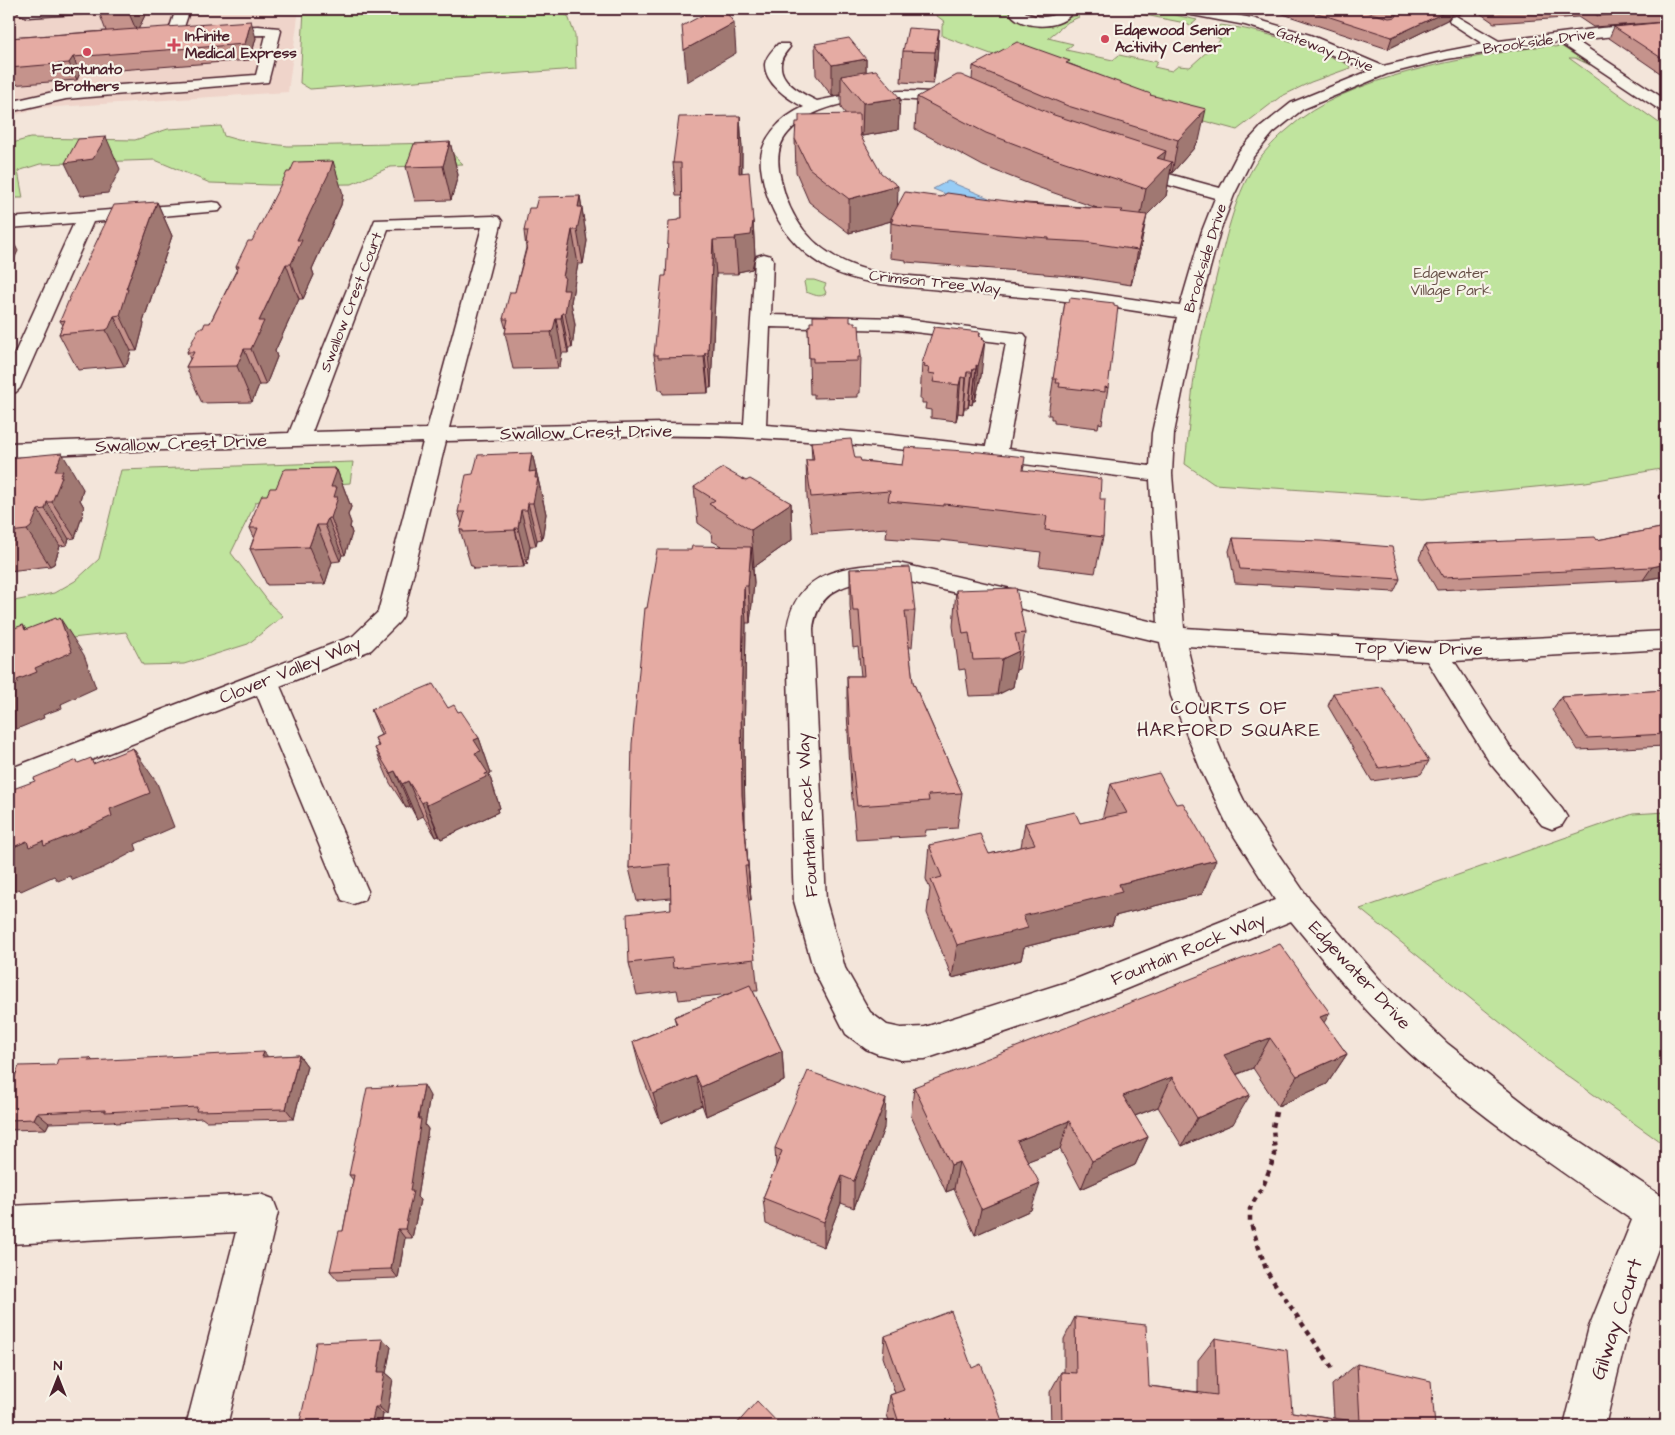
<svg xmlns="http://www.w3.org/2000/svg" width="1675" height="1435" viewBox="0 0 1675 1435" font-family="'Architects Daughter',sans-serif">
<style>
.built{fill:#efd4ca}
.green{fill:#c0e49e;stroke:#858264}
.water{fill:#97ccf5;stroke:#7887a4}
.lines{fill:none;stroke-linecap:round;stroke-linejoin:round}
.minor-casing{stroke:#4a1f2b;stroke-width:3}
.path{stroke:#4a1f2b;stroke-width:4.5;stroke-dasharray:5 5;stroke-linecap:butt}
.minor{fill:#f7f3e8;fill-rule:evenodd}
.wall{fill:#c5938c;stroke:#4a1f2b}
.shaded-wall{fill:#a07872;stroke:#4a1f2b}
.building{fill:#e5aba3;stroke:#4a1f2b}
.poi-dot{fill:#d1495b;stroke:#f7f3e8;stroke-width:2}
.labels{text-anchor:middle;stroke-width:4.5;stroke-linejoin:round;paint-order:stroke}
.far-poi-label{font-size:15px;font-weight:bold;fill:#4a1f2b;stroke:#f7f3e8;text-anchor:start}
.far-street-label{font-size:15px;fill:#4a1f2b;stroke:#f7f3e8}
.far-park-label{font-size:15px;fill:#685048;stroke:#f7f3e8}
.street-label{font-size:18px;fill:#4a1f2b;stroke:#f7f3e8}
.neighbourhood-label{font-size:19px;letter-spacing:1px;fill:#4a1f2b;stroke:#f7f3e8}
.near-street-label{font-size:21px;fill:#4a1f2b;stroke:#f7f3e8}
</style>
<rect width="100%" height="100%" fill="#f3e5da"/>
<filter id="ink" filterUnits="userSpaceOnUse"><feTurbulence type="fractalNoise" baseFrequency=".02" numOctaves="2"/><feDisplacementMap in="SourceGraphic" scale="10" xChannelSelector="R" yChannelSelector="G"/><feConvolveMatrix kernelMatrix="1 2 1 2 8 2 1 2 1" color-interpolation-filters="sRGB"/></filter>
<g filter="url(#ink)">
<path class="built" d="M9 9H299L288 92 40 108 9 117Z"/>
<path class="green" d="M304 9H549L568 16 575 35 576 69 310 89 300 83Z
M928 9H1013L1012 12 1056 22 1077 15 1079 17 1068 22 1048 38 1073 44 1066 50 1113 60 1119 55 1152 62 1155 60 1158 62 1154 67 1172 71 1178 66 1190 67 1221 39 1208 34 1220 25C1264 30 1309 46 1349 65L1350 68 1311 82 1280 97 1237 130 1086 89 942 36V26L945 22Z
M1115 9H1149L1197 20 1190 26 1185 23Z
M1550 45 1554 47 1561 46 1590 65 1575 58H1569L1666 128V468L1586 482 1424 498 1214 484 1185 464C1189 429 1191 393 1197 359 1202 329 1211 300 1218 270 1227 233 1236 192 1258 160 1266 150 1277 138 1287 130 1347 74 1471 57 1550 45Z
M221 126 224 136 238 140 288 146 441 143 463 164 390 167 352 184 270 185 210 183 155 160 40 164 18 171 23 198H9V144L30 138 135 140 168 129Z
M806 280H814L826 284 824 288 826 293C820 299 813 294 806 292L804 282Z
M353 462 350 483 311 486 256 502 231 553 271 605 283 616 248 644 184 664 143 665 126 632 54 640 9 657V602L54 593 75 581 99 559 121 470Z
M1666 812V1146L1555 1067 1360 909 1633 814Z"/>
<path class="water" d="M948 181 989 198 975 206 933 189Z"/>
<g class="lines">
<g class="minor-casing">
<path id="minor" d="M18 9H100L93 13 28 17 19 14Z
M176 9H190L181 36 179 39H169L167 36Z
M1011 9H1025V12C1035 17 1045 19 1056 14L1054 9H1068L1070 15C1058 30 1022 29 1011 14Z
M1174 9H1203L1252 18 1310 35 1383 66 1447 51 1483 44 1451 23 1449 20 1451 17 1456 16 1499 41 1601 28 1666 23V31L1575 40 1666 100V112L1660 110 1558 42 1447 59 1387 74 1303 109 1273 133 1253 157 1234 195 1220 231 1198 313 1174 433 1172 474 1184 628 1435 643 1666 631V649L1454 661 1510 747 1562 809 1567 817 1562 825 1552 829 1542 825 1490 763 1427 661 1187 646 1199 696 1229 770 1250 813 1307 896 1382 982 1448 1044 1534 1111 1666 1199V1239L1662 1238 1629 1327 1605 1426H1564L1589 1327 1632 1220C1561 1171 1489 1123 1424 1066 1374 1023 1333 972 1291 921L1092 1003 925 1059 901 1060 878 1054 866 1049 846 1034 814 971 794 901 793 876 787 629C796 568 848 566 898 563L1158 623 1150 480C1019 464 888 444 755 438 653 432 548 439 446 441L403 616 399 622 371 650 280 686 368 891 364 900 353 904 342 900 257 695 9 792V769L353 636 378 612 423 442 131 451 9 457V443L289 433 375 220 493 216 499 217 502 221 449 428 664 423 744 424 755 260 757 256 764 254 771 256 773 260 771 315 898 318 1024 334 1027 338 1008 449 1150 466 1152 433 1177 317C1134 311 1090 303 1046 299 1011 296 976 293 941 290 903 286 861 286 827 268 789 247 766 209 761 167 758 140 781 117 804 107 789 100 764 83 765 64 766 56 773 50 778 44H788L790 47C786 52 781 57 781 64 779 82 804 95 817 101 864 90 909 88 957 95L963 97 965 100 963 103 957 105C909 97 823 91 788 133 776 146 777 164 781 180 793 235 831 265 886 274L1064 289 1180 306 1202 231 1215 198 1126 173 1124 169 1126 165 1132 164 1220 188 1239 151 1261 127 1291 103 1369 71 1300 41 1245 25 1176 12ZM482 227 427 429 312 432 388 229ZM770 327 898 330 1006 343 986 446 891 435 766 425ZM898 579 1160 642 1171 696 1201 770 1229 828 1275 900 1076 979 925 1027 901 1028 887 1025 870 1012 845 968 826 901 813 629C819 581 859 582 898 579Z
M258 26 279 28 281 31 268 82 66 99 9 112V102L66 89 256 75 266 35 216 36 211 35 209 32 211 29 216 28Z
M213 202 219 203 222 207 219 211 93 222 20 388 16 392 9 394V366L74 223 9 228V218Z
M260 1194 273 1199 278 1212 227 1426H186L236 1232 9 1244V1206Z"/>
</g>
<path class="path" d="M1276 1112 1273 1127 1275 1155 1264 1184 1250 1208V1221L1267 1272 1335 1372"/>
<use href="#minor" class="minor"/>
</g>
<path class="wall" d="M100 9H148L138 29 256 38 250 60 80 73 77 80 9 85V38L106 31 99 12Z
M651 9H690L686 13Z
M1268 9H1471L1458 15H1451L1447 20 1388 49Z
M1474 9H1666V22L1593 27 1578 17 1494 23Z
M1666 22V77L1609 38 1614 27Z
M939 30 937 60 933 84 901 82 903 51Z
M815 44 866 59V72L900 98 898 130 862 136 860 133V135L897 206 941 197 1097 208 1037 187 983 166 915 129 917 97 972 80 973 66 1070 64 1151 96 1199 141 1195 145 1194 148 1172 173 1170 172 1166 196 1146 215 1140 250 1131 285 1080 277 1044 274V273L906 262V260L890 258 891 221 849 233 809 202 796 172 795 139 846 114 841 108V95L832 96 816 75Z
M740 116 742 149V173L753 221 755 256 752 269 738 272V274H716L711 388H708V393L663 394 662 390H659L654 355 666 276 679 220 682 218V196H676L673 163Z
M450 142 458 175 451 200 415 201 406 167Z
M343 194 341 205 312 269 314 275 303 299H299L275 351 277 357 266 385H259L252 402 202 403 186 367 190 359 187 352 203 328 210 323 237 269 236 266Z
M580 196 587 241 583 264H578L571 302 575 325 572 348H568V353H562L560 366 558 368 513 369 505 333 506 329 503 319 515 292 526 248 524 231 535 208Z
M157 202 172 236 143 322 144 324 137 351H131L127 364 124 366 78 370 59 334 63 325 60 321Z
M1065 302 1108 388 1102 424 1099 423 1098 428 1054 423V419H1051V415H1048Z
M850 322 855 325 861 357 860 393H858V397L814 398V394H810L808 326Z
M979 336 982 340 981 376 975 401H973L972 405 969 404 968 408H964L963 414 958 413 956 421 931 418V410L925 409 926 403H922V399H920L922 363Z
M811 442 855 458 861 461 902 465 1023 470 1100 499 1103 537 1095 573 1039 566 1041 552 941 540V542L886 538 887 528 812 533 807 497 806 460H812Z
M532 453 546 514 542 539 537 540 536 546H530L527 564H524V567L474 569 473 566H471L460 530 462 524 458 512Z
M9 458 83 489 80 500 84 507 82 512 83 513 75 538 69 539 67 545 60 546 54 564 50 566 9 571Z
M337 470 351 507 348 515 351 523 350 527 352 533 345 555H342L340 561 332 562 325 584 267 585 250 549 254 537 250 528 252 523 251 521 267 495 276 488Z
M746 481 791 503 792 540 754 567 753 566 754 583 750 623H746L744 748 745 829 751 900H748L758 991H753L782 1051 784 1081 706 1116 702 1105 661 1123 641 1073 633 1042 676 1024 674 1017 729 994 679 1000 677 990 637 995 629 963 671 909V898L637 901 629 868 647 608 691 550 721 546 712 541 711 532 698 523 694 487Z
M1666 485V505L1659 497Z
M1666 527V576L1643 580 1437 590 1419 558 1425 545 1597 540Z
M1233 538 1400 579 1394 592 1235 583 1229 551Z
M850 569 915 611 912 647H909L913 682 962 793 957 828 926 830 925 836 856 840 851 787 847 712V676H861L858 647 853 648 850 605Z
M956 590 1025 633 1019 669 1016 670 1013 687 997 695 969 696 965 669 959 670 953 626Z
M1666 690V746L1578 750 1552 710 1561 697Z
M1333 693 1429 761 1421 774 1372 781 1328 706Z
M448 708 458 712 479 738 491 773 489 774 500 808 497 809 498 812 441 839 439 836 436 837 423 816 417 819 410 806 406 808 390 783 375 748 378 746 375 738 381 735 371 710Z
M1111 784 1202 894 1115 916 1112 925 1024 947 1021 960 952 978 927 913 930 889 926 879 929 845 989 854 1021 847 1025 823H1080L1102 819Z
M1324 1023 1347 1054 1327 1084 1278 1106 1253 1068 1236 1075 1233 1124 1182 1146 1158 1107 1135 1116 1148 1137 1135 1165 1081 1189 1060 1149 1028 1161 1031 1210 975 1235 954 1189 946 1192 911 1116 914 1087Z
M299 1055 307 1066 294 1119 206 1121 202 1118 116 1123 114 1121 49 1123 46 1129 9 1130V1092L56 1065 90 1058 93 1061 268 1057Z
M430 1096 425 1125 428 1129 417 1197 420 1200 412 1238H405L398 1278 338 1280 330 1271 343 1231 353 1180 349 1175Z
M884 1128 854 1208 841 1203 824 1247 766 1224 763 1198 776 1166 775 1148Z
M1075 1317 1149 1386 1198 1392V1360L1215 1338 1292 1412 1334 1418 1332 1385 1357 1364 1435 1426H1051L1050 1392 1061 1372H1064V1339Z
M885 1336 1004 1426H891L887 1415 890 1395 895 1393 883 1357Z
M391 1347 386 1373 393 1379 387 1414H383L381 1426H299Z"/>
<path class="shaded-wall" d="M129 9H148L137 32 128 11Z
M1452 9H1453L1451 15 1447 20 1388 49 1392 37Z
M1460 9H1471L1458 15Z
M251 21 256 38 250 60 245 44Z
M734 23 736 53 687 82 684 50Z
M939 30 937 60 933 84 935 52Z
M73 57 80 73 77 80 69 63Z
M866 59V90L841 76V95L832 96V65Z
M900 98 898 130 862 136 863 103Z
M1206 109 1199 141 1195 145 1194 148 1172 173 1178 140Z
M740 116 742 149 741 206 739 173Z
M106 137 120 169 108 193 81 196 65 163Z
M450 142 458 175 451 200 443 166Z
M1166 151 1161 173 1172 162 1166 196 1139 223 1146 189 1157 158Z
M333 161 343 194 341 205 312 269 314 275 303 299 291 264 297 240Z
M898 186 897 220 891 218V221L849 233V199Z
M580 196 587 241 583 264 577 230 578 207Z
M157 202 172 236 143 322 144 324 137 351 120 315 126 289Z
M1147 215 1140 250 1131 285 1138 250Z
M753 221 755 256 752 269 738 272V274L735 237Z
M572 230 578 264 571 302 575 325 572 348 565 313 563 290V277Z
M9 234 18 251 9 269Z
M713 240 716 274 711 388 708 353Z
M286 264 299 299 275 351 277 357 266 385 251 349 259 321Z
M562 313 568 348V353L561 318Z
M114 316 131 351 127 364 124 366 106 330Z
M556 318 562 353 560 366 558 368 551 332Z
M980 332 973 401 972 405 979 336Z
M983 337 981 356 985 340 981 376 975 401 978 366Z
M244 349 259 385 252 402 237 366Z
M705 353 708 388V393L704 357Z
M973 369 969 404 968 408 972 372Z
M967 372 964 408 963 414 966 378Z
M961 377 958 413 956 421 959 385Z
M62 453 83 489 80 500 84 507 82 512 83 513 75 538 52 502 55 471Z
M532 453 546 514 542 539 533 503 529 472Z
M335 468 337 471V470L351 507 348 515 351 523 350 527 352 533 345 555 331 518V487Z
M47 502 69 539 67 545 45 509Z
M528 503 537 540 536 546 527 510Z
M791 503 792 540 754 567 751 530Z
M38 510 60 546 54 564 50 566 27 530Z
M521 510 530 546 527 564 518 528Z
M328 518 342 555 340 561 325 525Z
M317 525 332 562 325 584 309 547Z
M515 528 524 564V567L515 530Z
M751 547 754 583 750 623 748 586Z
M1666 564V576L1643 580 1652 567Z
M744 586 746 623 744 748 745 829 751 900 742 795 741 712Z
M60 618 84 655 96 688 61 704 62 708 43 715 44 718 9 732V686L17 680 35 668 23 625 48 661 65 633Z
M1019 651 1013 687 997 695 1002 659Z
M479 738 491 773 489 774 500 808 497 809 498 812 441 839 427 805 475 753 474 740Z
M133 748 157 783 174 827 135 844 137 850 103 868 73 880 70 876 58 881 54 876 21 891 19 889 15 891 9 884V849L27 841 110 809Z
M395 771 410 806 406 808 390 773Z
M408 781 423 816 417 819 402 784Z
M425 801 439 836 436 837 422 803Z
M1216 860 1202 894 1115 916 1112 925 1024 947 1021 960 952 978 957 945 1023 916 1119 884Z
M1330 1013 1311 1044 1320 1017Z
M1270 1038 1253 1068 1208 1085 1224 1055Z
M782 1051 784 1081 706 1116 701 1087Z
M264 1052 273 1063 262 1057Z
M1347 1054 1327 1084 1278 1106 1297 1076Z
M299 1055 307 1066 294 1119 286 1109Z
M696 1076 702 1105 661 1123 653 1094Z
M1172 1077 1158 1107 1111 1125 1123 1096Z
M424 1085 430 1096 425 1125 428 1129 417 1197 420 1200 412 1238 405 1229 418 1119Z
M1250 1095 1233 1124 1182 1146 1197 1118Z
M886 1099 884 1128 854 1208V1181Z
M37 1113 49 1123 46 1129 34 1119Z
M1069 1121 1060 1149 1010 1168 1017 1141Z
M1148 1137 1135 1165 1081 1189 1092 1161Z
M959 1162 954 1189 946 1192 951 1165Z
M842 1176 841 1203 824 1247V1222Z
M1040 1184 1031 1210 975 1235 981 1209Z
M398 1229 405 1238 398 1278 391 1269Z
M383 1339 391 1347 386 1373 393 1379 387 1414 379 1407 378 1372Z
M375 1407 383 1414 381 1426H371Z"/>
<path class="building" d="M100 9H129L128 11 99 12Z
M714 9H724L734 23 684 50 682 26Z
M1305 9H1356L1389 18 1396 17 1398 12 1396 9H1452L1392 37Z
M1494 9H1539L1499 12Z
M1587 9H1666V10L1598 16Z
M251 21 245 44 73 57 69 63 9 68V38Z
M1666 22V61L1614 27Z
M908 28 939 30 935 52 903 51Z
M849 38 866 59 832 65 815 44Z
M1017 42 1070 61 1066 63 1151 94 1150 95 1206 109 1199 115 1201 116 1178 140 1068 106 973 66Z
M876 70 900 98 863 103 841 76Z
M957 75H961L1054 115 1166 151 1157 158 1172 162 1146 189 1041 154 986 133 917 97Z
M859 114 860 135 881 173 898 186 849 199 809 168 795 139 796 122H799V115Z
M740 116 739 173 749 172 753 221 751 235 735 237 736 239 713 240 708 353H705L704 357 658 358V355H654L662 276H666L669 221 679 220V218H682L681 163H673L679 117Z
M106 137 93 159 65 163 78 139Z
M450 142 443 166 406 167 414 144Z
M333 161 330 171 297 240H302L291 264H286L259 321H264L251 349H244L237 366 186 367 194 352H187L199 328H203L205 323H210L239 266H236L248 241H252L287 172H290L294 163 296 162Z
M905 192 941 197 947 193 1029 204 1123 210 1121 212 1147 215 1138 250 1085 242 1049 240V238L907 227 908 226 891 223 893 219 891 218Z
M580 196 578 207H582L577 230H572L563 277H565L563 290H569L565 313H562L561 318H556L553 330 551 332 505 333 508 319H503L510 292H515L528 243H526L528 231H524L529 208H535L538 197Z
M157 202 126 289H128L120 315 114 316 109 328 106 330 59 334 65 320 60 321 70 297 114 205Z
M1070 298 1114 303V306L1118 307 1108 388 1105 387V392L1059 387 1060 383H1056L1057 379H1053L1065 302H1069Z
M813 316H850V322H855V325H859L861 357H858V361L813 362V358H809L808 326H810V322H813Z
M934 327 980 332 979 336 983 337 982 340H985L978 366 976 365V369H973L972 372H967L966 378 961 377 959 385 933 382 935 374 928 373 929 368 924 367 925 364 922 363Z
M851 439 855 458H860L861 461 902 465 905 447 980 452 1025 457 1023 470 1101 479 1100 499H1105L1103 537 1045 530 1047 516 944 504V506L888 501 890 491 811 497 806 460H814L811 442Z
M62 453 55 471H63L60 477H62L52 502H47L45 509 38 510 31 527 27 530 9 532V458Z
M532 453 529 472 536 471 535 478H538L533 503H528L527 510H521L518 528H515V530L463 532V530H460L465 512H458L466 475 473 474 478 455Z
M335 468V470H337L331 487H337L334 497H338L331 518H328L325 525H317L309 547 250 549 258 528H250L253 521H251L262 495H267L270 488H276L283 471 286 469Z
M723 468 746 481 750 479 791 503 751 530 709 504 715 500 694 487Z
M1666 527V564L1652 567 1443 577 1425 545 1595 537 1597 540Z
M1233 538 1321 541 1392 547 1400 579 1240 569Z
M692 546 751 547 748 586H744L741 712 742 795 748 866H745L755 959 673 968 672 958 629 963 627 914 671 909 670 864 629 868 632 744 645 608H647L657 550H691Z
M910 567 915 611H905L913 682 962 793 928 795 929 801 857 806 851 752 847 676H864L859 611H853L850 569Z
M1016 588 1025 633 1015 634 1019 651 1002 659 973 660 969 633 963 634 956 590Z
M56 618 57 620 60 618 72 652 35 668 37 672 17 680 18 682 9 686V630L23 625 25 630Z
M433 684 448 708 454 705 458 712 461 711 479 738 474 740 481 751 475 753 488 773 485 774 486 777 427 805 425 801 422 803 408 781 402 784 395 771 390 773 375 748 379 746 375 738 384 734 371 710Z
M1382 687 1429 761 1379 768 1333 693Z
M1666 690V734L1587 738 1561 697Z
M133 748 150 793 110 809 112 816 76 833 44 846 43 841 29 847 27 841 9 849V797L15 794 13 789 35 781 34 778 77 760 78 763 91 758 93 764Z
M1159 773 1176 804 1183 803 1216 860 1119 884 1122 892 1023 916 1028 928 957 945 931 880 942 877 929 845 980 834 989 854 1035 844 1025 823 1075 812 1080 823 1127 813 1111 784Z
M1280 944 1330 1013 1320 1017 1347 1054 1297 1076 1270 1038 1224 1055 1250 1095 1197 1118 1172 1077 1123 1096 1148 1137 1092 1161 1069 1121 1017 1141 1040 1184 981 1209 959 1162 951 1165 914 1087Z
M750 985 782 1051 701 1087 696 1076 653 1094 633 1042 677 1024 674 1017Z
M264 1052 262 1057 299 1055 286 1109 196 1111 197 1107 105 1112V1110L37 1113 34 1119 9 1120V1092L19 1066 56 1065 58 1059 90 1058 88 1061Z
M808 1071 886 1099 854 1181 842 1176 824 1222 763 1198 782 1151 775 1148Z
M424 1085 418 1119H421L410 1191H413L405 1229H398L391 1269 330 1271 339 1231H343L354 1175H349L367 1088Z
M951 1311 972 1368 981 1364 1004 1426H900L890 1395 904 1390 885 1336Z
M1075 1317 1146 1325 1149 1386 1217 1395 1215 1338 1287 1350 1292 1412 1360 1422 1357 1364 1431 1381 1435 1426H1062L1061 1372 1076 1373Z
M383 1339 378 1372H385L379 1407H375L371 1426H299L310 1376 316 1342Z
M757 1401 781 1426H735Z"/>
</g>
<g class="poi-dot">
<circle cx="1105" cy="39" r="5"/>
<path d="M171.5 37.5h5v5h5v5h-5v5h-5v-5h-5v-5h5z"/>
<circle cx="87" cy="52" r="5"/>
</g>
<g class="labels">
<g class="far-poi-label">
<text x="1115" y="35">Edgewood Senior<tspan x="1115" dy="17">Activity Center</tspan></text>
<text x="185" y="41">Infinite<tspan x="185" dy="17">Medical Express</tspan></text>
<text x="87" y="74" text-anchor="middle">Fortunato<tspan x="87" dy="17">Brothers</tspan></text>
</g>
<g class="far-street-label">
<text transform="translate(1539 41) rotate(-8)" y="5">Brookside Drive</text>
<text transform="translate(1325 49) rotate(21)" y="5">Gateway Drive</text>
<text transform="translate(1205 258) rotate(-73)" y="5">Brookside Drive</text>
<text transform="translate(935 282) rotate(6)" y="5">Crimson Tree Way</text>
<text transform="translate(351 302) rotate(-69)" y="5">Swallow Crest Court</text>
</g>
<g class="far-park-label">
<text x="1451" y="278">Edgewater<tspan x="1451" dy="17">Village Park</tspan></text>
</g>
<g class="street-label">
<text transform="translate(586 432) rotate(-1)" y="6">Swallow Crest Drive</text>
<text transform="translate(181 443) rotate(-2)" y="6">Swallow Crest Drive</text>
<text transform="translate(1419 648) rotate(1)" y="6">Top View Drive</text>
<text transform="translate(290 670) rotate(-22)" y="6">Clover Valley Way</text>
<text transform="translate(807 815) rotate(-93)" y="6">Fountain Rock Way</text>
<text transform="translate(1188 949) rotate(-22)" y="6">Fountain Rock Way</text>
<text transform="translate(1360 975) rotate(47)" y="6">Edgewater Drive</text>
</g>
<g class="neighbourhood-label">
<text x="1229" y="714">COURTS OF<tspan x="1229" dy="22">HARFORD SQUARE</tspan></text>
</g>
<g class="near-street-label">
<text transform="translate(1616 1319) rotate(-72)" y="7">Gilway Court</text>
</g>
</g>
<rect width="1675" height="1435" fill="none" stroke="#f7f3e8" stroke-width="30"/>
<rect x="15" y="15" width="1645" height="1405" fill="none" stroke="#4a1f2b" stroke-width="2" filter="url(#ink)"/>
<g transform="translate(58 1378)" stroke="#f7f3e8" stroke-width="4" paint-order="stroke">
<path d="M0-4L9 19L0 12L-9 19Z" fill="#4a1f2b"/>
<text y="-8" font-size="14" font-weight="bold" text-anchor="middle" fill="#4a1f2b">N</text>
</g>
</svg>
